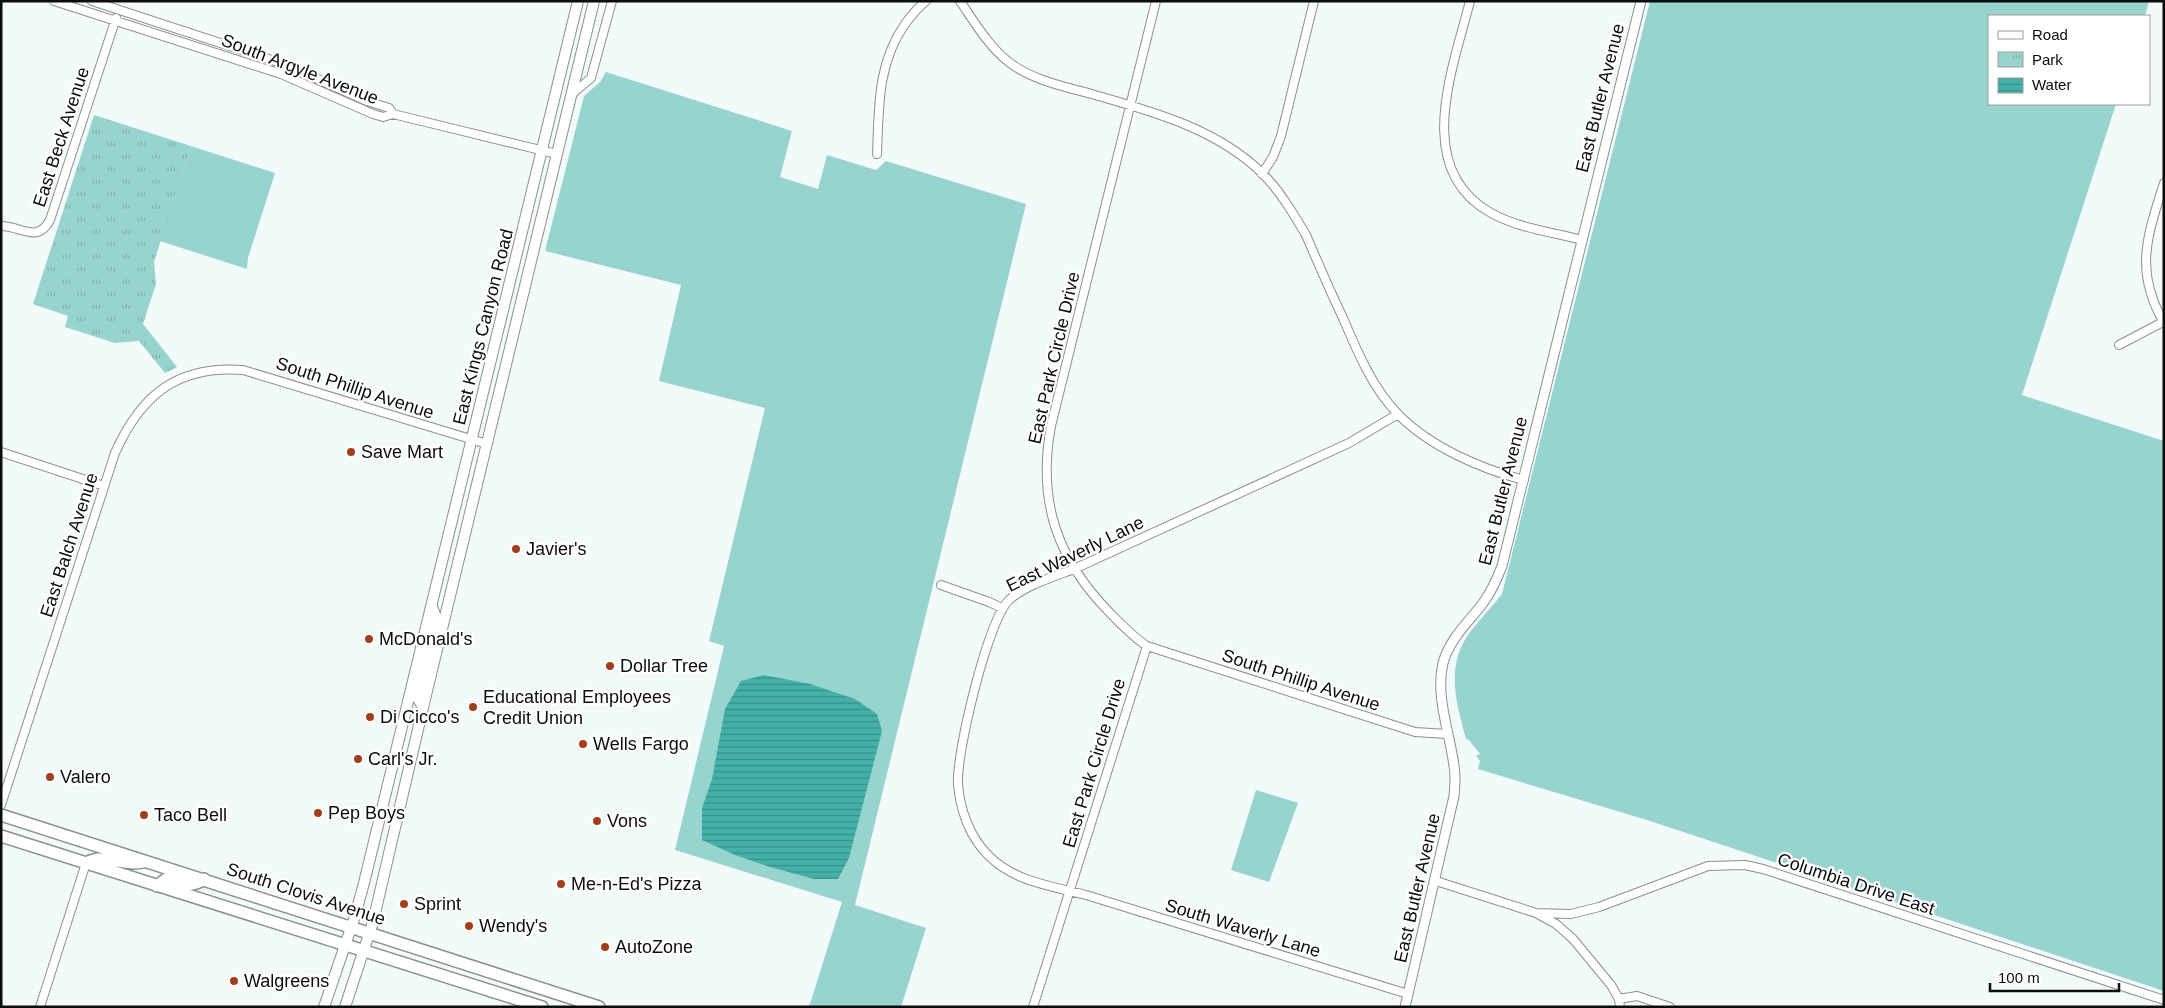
<svg xmlns="http://www.w3.org/2000/svg" width="2165" height="1008" viewBox="0 0 2165 1008" font-family="Helvetica,sans-serif">
<style>
.green{fill:#98d4ce}
.park{fill:url(#park-tufts)}
.water{fill:url(#water-rules)}
.lines{fill:none;stroke-linecap:round;stroke-linejoin:round}
.minor-casing{stroke:#899190;stroke-width:10}
.tertiary-casing{stroke:#899190;stroke-width:11}
.secondary-casing{stroke:#899190;stroke-width:12}
.primary-casing{stroke:#899190;stroke-width:14}
.minor{stroke:#fff;stroke-width:8}
.tertiary{stroke:#fff;stroke-width:9}
.secondary{stroke:#fff;stroke-width:10}
.primary{stroke:#fff;stroke-width:11}
.poi-dot{fill:#a43d19;stroke:#fff;stroke-width:2}
.labels{text-anchor:middle;stroke-width:4.5;stroke-linejoin:round;paint-order:stroke}
.street-label{font-size:18px;fill:#0a0d0d;stroke:#fff}
.poi-label{font-size:18px;fill:#0a0d0d;stroke:#fff;text-anchor:start}
</style>
<defs>
<pattern id="park-tufts" width="24" height="20" patternUnits="userSpaceOnUse" patternTransform="scale(1.25)"><rect width="24" height="20" fill="#98d4ce"/><path d="M3 7l-1-3M5 7V3M7 7l1-3M15 17l-1-3M17 17v-4M19 17l1-3" fill="none" stroke="#82b5b0"/></pattern>
<pattern id="water-rules" width="6" height="5" patternUnits="userSpaceOnUse" patternTransform="scale(1.25)"><rect width="6" height="5" fill="#44b1a9"/><path d="M0 2.5h6" fill="none" stroke="#378e88"/></pattern>
</defs>
<rect width="100%" height="100%" fill="#f2fbfa"/>
<path class="green" d="M1650 1H2149L2145 16H1989V104H2116L2022 395 2164 441V991L1647 820 1478 769 1480 761 1476 756 1480 754 1469 740 1466 739C1456 702 1445 666 1470 632 1480 619 1492 607 1502 594Z
M606 72 792 131 780 177 818 189 827 155 876 170 886 161 1026 204 855 905 926 928 901 1007H809L842 902 675 850 724 646 709 641 765 408 659 381 681 285 545 251 584 96 600 82Z
M191 146 275 173 248 258 247 269 160 241Z
M1256 790 1298 803 1269 882 1231 870Z"/>
<path class="park" d="M94 115 191 146 154 262 156 284 143 324 177 367 165 373 139 341 115 343 65 327 68 316 33 304Z"/>
<path class="water" d="M764 675 810 684 855 699 877 714 882 731 849 858 838 879H814L770 867 735 855 702 840V808L712 779 725 709 741 681Z"/>
<g class="lines">
<g class="minor-casing">
<path id="minor" d="M54 1 281 74 373 114 383 117 393 114 557 154
M92 1 284 64 367 101 389 108 393 114
M960 1C975 23 989 47 1010 63 1034 81 1067 87 1095 95 1154 112 1217 129 1262 173 1280 191 1293 213 1306 235 1318 263 1330 291 1343 318 1357 351 1372 387 1397 413 1428 446 1481 469 1524 480
M1470 1C1453 69 1412 169 1491 213 1518 228 1552 232 1582 240
M572 94 591 78 612 1
M877 154C879 108 877 64 905 24 911 16 918 7 926 1
M1262 174 1273 157 1281 136 1314 1
M2164 183C2147 237 2134 271 2164 323
M1 226C21 226 37 244 50 220L116 18
M2119 345 2163 322
M1398 414 1349 443 1074 569C1053 577 1026 585 1009 600 988 620 956 753 958 784 960 810 970 838 989 856 1015 882 1052 886 1086 895L1408 994
M1 452 104 486
M941 585 989 602 1002 608
M1147 646 1415 732 1447 734
M1 805 115 453C141 395 177 365 243 370L487 444
M1436 881 1536 913 1556 924 1573 939 1611 985 1619 999 1620 1007
M1536 913 1571 914 1599 907 1708 866 1745 865 1763 869 2164 1000
M1619 999 1637 996 1670 1007
M40 1007 86 863
M1033 1007 1147 646C1133 637 1122 625 1110 613 1057 559 1037 501 1051 426L1156 1"/>
</g>
<g class="tertiary-casing">
<path id="tertiary" d="M1405 1007 1454 796C1455 786 1456 776 1454 766 1450 733 1435 697 1443 663 1450 638 1468 623 1483 603 1492 591 1497 579 1502 566L1641 1"/>
</g>
<g class="secondary-casing">
<path id="secondary" d="M421 704 418 699 436 617 432 607
M324 1007 355 916 364 883 578 1
M345 1007 373 922 426 695 594 1"/>
</g>
<g class="primary-casing">
<path id="primary" d="M1 815 599 1007
M1 836 542 1007
M86 863C108 852 119 867 143 862
M157 886 166 879C181 883 190 889 204 879"/>
</g>
<use href="#minor" class="minor"/>
<use href="#tertiary" class="tertiary"/>
<use href="#secondary" class="secondary"/>
<use href="#primary" class="primary"/>
</g>
<g class="poi-dot">
<circle cx="351" cy="452" r="5"/>
<circle cx="516" cy="549" r="5"/>
<circle cx="369" cy="639" r="5"/>
<circle cx="610" cy="666" r="5"/>
<circle cx="473" cy="707" r="5"/>
<circle cx="370" cy="717" r="5"/>
<circle cx="583" cy="744" r="5"/>
<circle cx="358" cy="759" r="5"/>
<circle cx="50" cy="777" r="5"/>
<circle cx="318" cy="813" r="5"/>
<circle cx="144" cy="815" r="5"/>
<circle cx="597" cy="821" r="5"/>
<circle cx="561" cy="884" r="5"/>
<circle cx="404" cy="904" r="5"/>
<circle cx="469" cy="926" r="5"/>
<circle cx="605" cy="947" r="5"/>
<circle cx="234" cy="981" r="5"/>
</g>
<g class="labels">
<g class="street-label">
<text transform="translate(300 69) rotate(21)" y="6">South Argyle Avenue</text>
<text transform="translate(1600 98) rotate(-76)" y="6">East Butler Avenue</text>
<text transform="translate(61 137) rotate(-72)" y="6">East Beck Avenue</text>
<text transform="translate(483 327) rotate(-76)" y="6">East Kings Canyon Road</text>
<text transform="translate(1054 358) rotate(-77)" y="6">East Park Circle Drive</text>
<text transform="translate(355 388) rotate(18)" y="6">South Phillip Avenue</text>
<text transform="translate(1503 491) rotate(-76)" y="6">East Butler Avenue</text>
<text transform="translate(69 545) rotate(-72)" y="6">East Balch Avenue</text>
<text transform="translate(1075 554) rotate(-26)" y="6">East Waverly Lane</text>
<text transform="translate(1301 680) rotate(18)" y="6">South Phillip Avenue</text>
<text transform="translate(1094 763) rotate(-73)" y="6">East Park Circle Drive</text>
<text transform="translate(1856 884) rotate(18)" y="6">Columbia Drive East</text>
<text transform="translate(1417 888) rotate(-77)" y="6">East Butler Avenue</text>
<text transform="translate(306 894) rotate(18)" y="6">South Clovis Avenue</text>
<text transform="translate(1243 928) rotate(17)" y="6">South Waverly Lane</text>
</g>
<g class="poi-label">
<text x="361" y="458">Save Mart</text>
<text x="526" y="555">Javier's</text>
<text x="379" y="645">McDonald's</text>
<text x="620" y="672">Dollar Tree</text>
<text x="483" y="703">Educational Employees<tspan x="483" dy="21">Credit Union</tspan></text>
<text x="380" y="723">Di Cicco's</text>
<text x="593" y="750">Wells Fargo</text>
<text x="368" y="765">Carl's Jr.</text>
<text x="60" y="783">Valero</text>
<text x="328" y="819">Pep Boys</text>
<text x="154" y="821">Taco Bell</text>
<text x="607" y="827">Vons</text>
<text x="571" y="890">Me-n-Ed's Pizza</text>
<text x="414" y="910">Sprint</text>
<text x="479" y="932">Wendy's</text>
<text x="615" y="953">AutoZone</text>
<text x="244" y="987">Walgreens</text>
</g>
</g>
<rect width="2165" height="1008" fill="none" stroke="#0a0d0d" stroke-width="5"/>
<rect x="1988" y="15" width="162" height="90" fill="#ffffff" stroke="#9d9e9e"/>
<rect x="1998" y="31" width="25" height="8" fill="#ffffff" stroke="#9d9e9e"/>
<text x="2032" y="40" font-size="15" fill="#0a0d0d">Road</text>
<rect x="1998" y="52" width="25" height="15" fill="url(#park-tufts)" stroke="#9d9e9e"/>
<text x="2032" y="65" font-size="15" fill="#0a0d0d">Park</text>
<rect x="1998" y="78" width="25" height="15" fill="url(#water-rules)" stroke="#9d9e9e"/>
<text x="2032" y="90" font-size="15" fill="#0a0d0d">Water</text>
<path d="M1990 983v8h129v-8" fill="none" stroke="#0a0d0d" stroke-width="2.5"/>
<text x="1998" y="983" font-size="15" fill="#0a0d0d" stroke="#ffffff" stroke-width="4" paint-order="stroke">100 m</text>
</svg>
